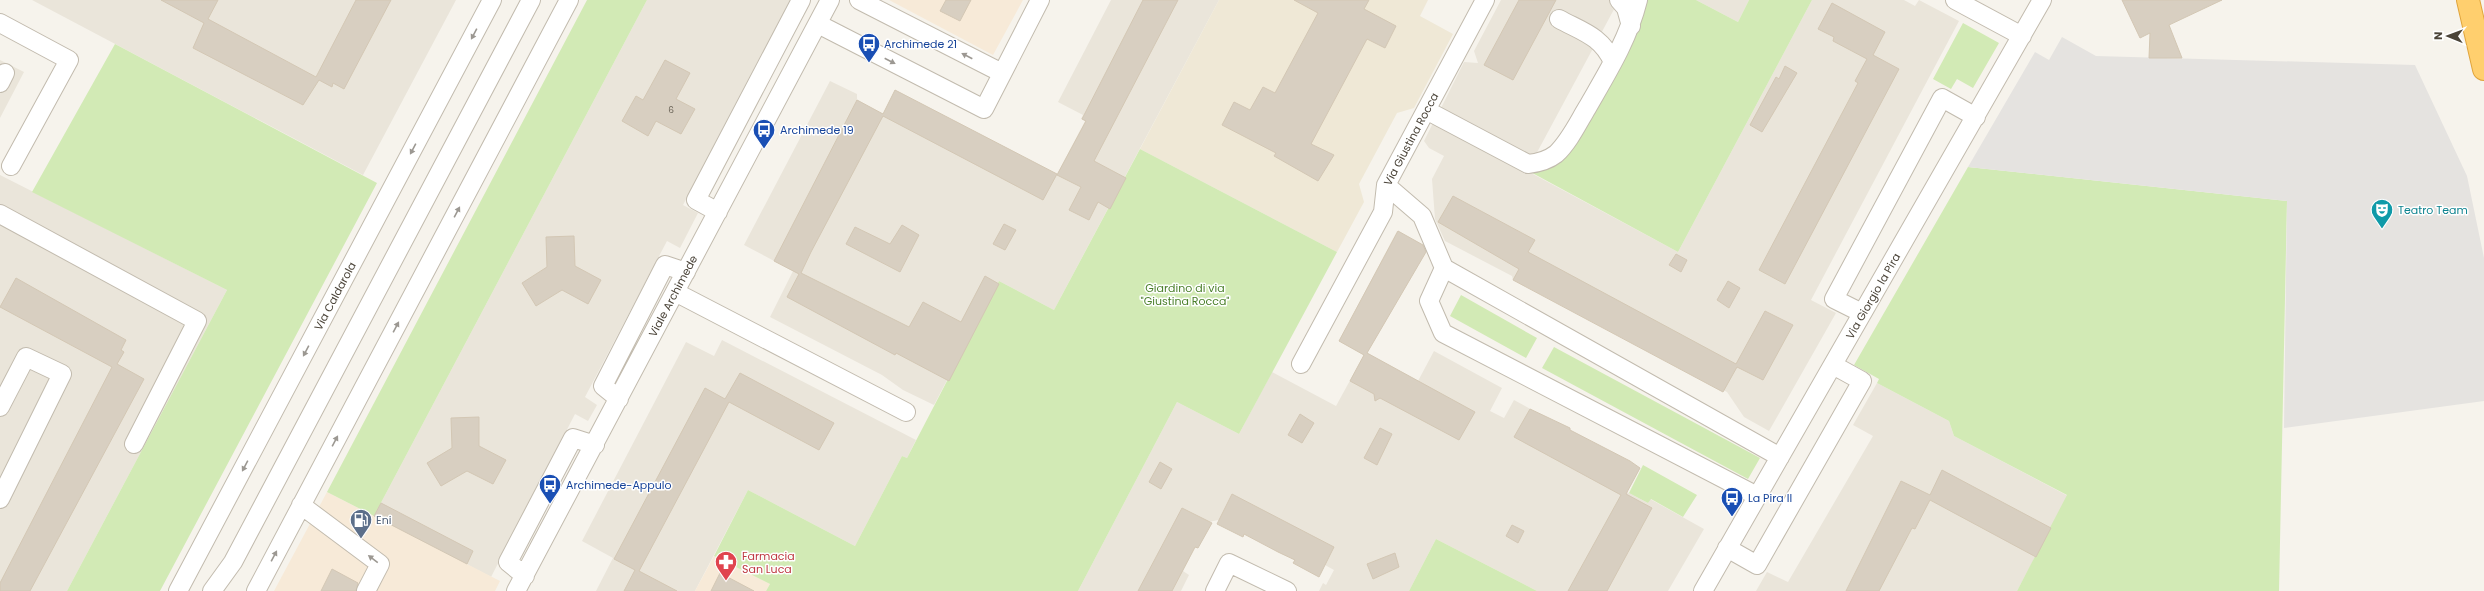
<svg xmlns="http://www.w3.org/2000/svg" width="2484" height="591" viewBox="0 0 2484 591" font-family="Poppins,sans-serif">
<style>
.residential{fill:#eae5da}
.commercial{fill:#f7ead8}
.education{fill:#efe8d6}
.green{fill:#d2eab5}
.parking{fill:#e5e3e0}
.building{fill:#d8cfc1;stroke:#d3c7b4}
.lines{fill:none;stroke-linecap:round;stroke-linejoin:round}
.minor-casing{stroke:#c2bbae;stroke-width:20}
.highway-casing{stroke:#e0a43c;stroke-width:24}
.minor{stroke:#fff;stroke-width:18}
.highway{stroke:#ffcf6e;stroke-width:22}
.oneway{fill:#9c9892}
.labels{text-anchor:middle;stroke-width:3;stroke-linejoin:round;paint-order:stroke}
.number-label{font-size:9px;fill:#6e675b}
.transit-label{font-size:11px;fill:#164399;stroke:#fff;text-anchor:start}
.street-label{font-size:11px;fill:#4b4439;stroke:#fff}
.culture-label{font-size:11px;fill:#0d838f;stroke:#fff;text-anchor:start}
.park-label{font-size:11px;fill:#4a7f2a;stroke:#fff}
.service-label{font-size:11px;fill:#4e5e75;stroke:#fff;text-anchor:start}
.health-label{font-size:11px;fill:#be3a42;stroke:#fff;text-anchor:start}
</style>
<rect width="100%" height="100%" fill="#f6f3ec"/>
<path class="residential" d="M32 0H456L363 175Z
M647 0H791L683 205 698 213 680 248 667 241 585 397 597 405 588 421 575 414 491 577 374 516Z
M1111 0H1219L1054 310 999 281 934 405 903 390 882 375 770 317 793 271 744 245 830 81 857 94V100L883 114 895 90 1057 174 1085 121 1081 119 1083 115 1058 102Z
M1501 0H1619L1534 158 1439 112 1464 62 1478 63 1474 51Z
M1696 0H1749L1738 22Z
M1812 0H1904L1915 6 1919 0 1959 21 1811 300 1836 313 1769 431 1744 417 1727 392 1513 280 1512 276 1445 241 1435 219 1432 179 1444 156 1429 148 1424 141 1434 121 1678 252Z
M0 60 24 72 0 118Z
M0 175 227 290 67 591H0Z
M1397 231 1428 248 1367 353 1418 381 1434 351 1502 388 1490 411 1504 418 1514 400 1640 468 1627 492 1648 503 1650 499 1704 529 1668 591H1537L1436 539 1409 591H1319L1323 583 1326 585 1334 570 1325 565 1321 574 1218 520 1209 522 1183 571 1189 575 1181 591H1078L1177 402 1239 434 1272 372 1336 406 1364 355 1339 341Z
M722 340 916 440 907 458 902 456 855 546 748 490 695 591H596L613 558 582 541 686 342 714 356Z
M1877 383 1949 421 1954 436 2068 496 2017 591H1756L1767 572 1788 582 1873 436 1853 425Z"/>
<path class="commercial" d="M889 0H1023L993 55Z
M327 492 500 581 495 591H274Z
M714 556 770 584 766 591H695Z"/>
<path class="education" d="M1219 0H1428L1420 16 1453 34 1414 108 1397 113 1359 184 1364 202 1337 252 1140 149Z"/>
<path class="green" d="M587 0H647L374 516 327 492Z
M1642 0H1696L1738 22 1749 0H1812L1678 252 1525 169 1553 161Z
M1963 23 1999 43 1973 88 1957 79 1951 89 1933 79Z
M115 44 377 183 160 591H67L227 290 32 192Z
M1140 149 1337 252 1239 434 1177 402 1078 591H766L770 584 714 556 748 490 855 546 902 456 907 458 999 281 1054 310Z
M1968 167 2287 201 2279 591H2017L2067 495 1954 436 1949 421 1877 383 1879 379 1854 365Z
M1461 295 1537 338 1526 358 1450 316Z
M1554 347 1760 458 1748 479 1542 368Z
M1643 465 1697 495 1683 517 1651 499 1648 503 1629 493Z
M1436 539 1537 591H1409Z"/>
<path class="parking" d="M2062 37 2096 56 2415 65 2467 176 2484 258V401L2284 428 2287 201 1968 167 2035 52 2049 60Z"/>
<path class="building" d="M161 0H218L208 19 316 77 356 0H391L344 89 333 83 332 87 319 80 303 105 193 48 204 23Z
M946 0H971L960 21 940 11Z
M1143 0H1178L1094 161 1126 178 1110 209 1098 202 1089 220 1069 210 1081 187 1057 175 1086 121 1082 119Z
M1294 0H1369L1364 9 1396 26 1385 48 1367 39 1311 144 1334 155 1318 181 1274 156 1276 153 1222 125 1234 102 1250 110 1263 87 1275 93 1318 13Z
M1519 0H1556L1513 80 1484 65Z
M2122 0H2222L2169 25 2182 58H2149L2150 33 2140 38Z
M1832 3 1885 32 1873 55 1899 69 1785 284 1759 270 1858 83 1855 81 1867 59 1833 41 1834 37 1818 29Z
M665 60 690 73 676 99 695 109 681 134 656 121 648 136 622 121 636 96 643 100Z
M1785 66 1797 73 1762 132 1750 125 1776 77 1779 79Z
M895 90 1057 174 1043 200 883 116 811 252 801 273 909 327 923 302 961 322 985 276 999 284 949 381 896 353 895 355 787 297 799 274 774 261 857 100 883 114Z
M1453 196 1535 240 1528 252 1736 364 1765 311 1793 325 1763 380 1737 367 1723 392 1513 280 1519 269 1438 222Z
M1004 224 1016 230 1005 250 993 244Z
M902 225 919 235 900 272 846 244 855 227 890 244Z
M1398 231 1423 245 1426 252 1367 353 1475 412 1459 440 1380 398 1375 401 1374 394 1350 381 1364 355 1339 341Z
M574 236 575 266 601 280 588 304 562 290 536 306 522 283 547 267 546 237Z
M1676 254 1687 260 1681 272 1669 265Z
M16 278 126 340 121 350 124 352 117 364 144 379 30 591H0V583L112 367 0 307Z
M1728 281 1740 288 1729 308 1717 300Z
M740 373 834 423 819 450 729 402 639 571 677 591H624L635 570 614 559 705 388 725 399Z
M1530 409 1570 428V430L1630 461 1640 468 1626 494 1652 508 1607 591H1568L1621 495 1514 437Z
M1300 414 1314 423 1302 443 1288 435Z
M479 417V446L506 460 493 484 467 471 441 486 427 463 452 448 451 418Z
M1380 428 1392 434 1377 465 1364 458Z
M1160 462 1172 469 1161 489 1149 482Z
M1942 470 2051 528 2036 557 1930 500 1915 529 1912 528 1879 591H1846L1901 481 1930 495Z
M1232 494 1334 547 1319 577 1293 563 1295 560 1278 552 1244 534 1243 537 1217 524Z
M381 503 473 551 467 564 374 516Z
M1182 508 1212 523 1198 548 1195 547 1172 591H1138Z
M1512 525 1524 531 1518 543 1506 536Z
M1395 553 1399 567 1373 579 1367 564Z
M332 569 358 583 356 591H321Z
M720 573 754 591H711Z"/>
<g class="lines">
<g class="minor-casing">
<path id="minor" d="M859 0 1002 73
M1619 0 1626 8 1631 26
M1955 0 2022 36
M1559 19C1583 32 1601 36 1613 62
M0 23 69 60 11 166
M818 24 984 109 1040 0
M0 83 5 73
M1426 110 1528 164C1538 163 1547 161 1556 154 1569 142 1578 123 1587 108 1607 73 1628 40 1638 0
M1386 185 1422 216 1444 268 1780 457
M718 212 696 200 801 0
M0 214 197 321 134 444
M1444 268 1429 301 1443 333 1757 496
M675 292 906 412
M1862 313 1834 299 1942 98 1976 117
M1301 364 1383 212 1386 185 1485 0
M619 399 603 386 665 265 686 272
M0 407 26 357 62 374 0 499
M301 505 380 564 366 591
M1727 548 1757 565 1862 381 1833 365
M525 576 508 562 573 438 595 445
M178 591 492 0
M212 591 233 562 531 0
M256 591 569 0
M516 591 830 0
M1215 591 1229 563 1287 591
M1703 591 2042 0"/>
</g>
<g class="highway-casing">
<path id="highway" d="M2468 0 2484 69"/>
</g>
<use href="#minor" class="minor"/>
<use href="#highway" class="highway"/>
</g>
<defs><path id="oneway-solid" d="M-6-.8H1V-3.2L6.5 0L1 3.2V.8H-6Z"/></defs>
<g class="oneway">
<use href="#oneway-solid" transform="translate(474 34) rotate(118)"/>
<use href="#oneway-solid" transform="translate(967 56) rotate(-153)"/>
<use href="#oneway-solid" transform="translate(890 61) rotate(27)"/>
<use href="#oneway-solid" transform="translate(413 149) rotate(118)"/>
<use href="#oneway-solid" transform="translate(457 212) rotate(-62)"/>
<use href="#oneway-solid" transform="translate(396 327) rotate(-62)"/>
<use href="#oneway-solid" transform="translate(306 351) rotate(118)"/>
<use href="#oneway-solid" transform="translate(335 441) rotate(-62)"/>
<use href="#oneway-solid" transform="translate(245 466) rotate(118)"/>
<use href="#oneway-solid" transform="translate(274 556) rotate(-62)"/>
<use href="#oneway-solid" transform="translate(373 559) rotate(-143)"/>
</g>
<defs>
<g id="bus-pin" transform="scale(1.15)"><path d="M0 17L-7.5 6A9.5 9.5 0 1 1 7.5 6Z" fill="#1a4fb4" stroke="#fff"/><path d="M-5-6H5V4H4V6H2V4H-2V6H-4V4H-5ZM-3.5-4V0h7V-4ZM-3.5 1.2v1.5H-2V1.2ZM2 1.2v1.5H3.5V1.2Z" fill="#fff"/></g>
<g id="theatre-pin" transform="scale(1.15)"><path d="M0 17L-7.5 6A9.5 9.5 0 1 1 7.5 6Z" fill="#0f9aa8" stroke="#fff"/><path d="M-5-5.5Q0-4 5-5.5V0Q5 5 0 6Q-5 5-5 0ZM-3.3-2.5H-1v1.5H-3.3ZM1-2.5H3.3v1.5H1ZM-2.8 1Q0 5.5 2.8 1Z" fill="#fff"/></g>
<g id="fuel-pin" transform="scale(1.15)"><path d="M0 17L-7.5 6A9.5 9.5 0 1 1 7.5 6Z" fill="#5c6f8a" stroke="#fff"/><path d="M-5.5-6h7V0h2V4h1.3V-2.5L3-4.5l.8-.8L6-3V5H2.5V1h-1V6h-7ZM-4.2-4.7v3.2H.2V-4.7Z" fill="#fff"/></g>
<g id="pharmacy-pin" transform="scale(1.15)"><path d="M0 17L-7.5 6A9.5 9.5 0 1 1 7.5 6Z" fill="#e0444e" stroke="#fff"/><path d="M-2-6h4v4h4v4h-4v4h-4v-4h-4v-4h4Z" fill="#fff"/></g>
</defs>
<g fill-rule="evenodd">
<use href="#bus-pin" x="869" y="44"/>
<use href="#bus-pin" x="764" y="130"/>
<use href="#theatre-pin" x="2382" y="210"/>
<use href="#bus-pin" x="550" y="485"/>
<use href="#bus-pin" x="1732" y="498"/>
<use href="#fuel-pin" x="361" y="520"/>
<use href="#pharmacy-pin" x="726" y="562"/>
</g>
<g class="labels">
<g class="number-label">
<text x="671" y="113">6</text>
</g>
<g class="transit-label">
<text x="884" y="48">Archimede 21</text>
<text x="780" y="134">Archimede 19</text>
<text x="566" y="489">Archimede-Appulo</text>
<text x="1748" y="502">La Pira II</text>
</g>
<g class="street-label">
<text transform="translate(1411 139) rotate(-62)" y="4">Via Giustina Rocca</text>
<text transform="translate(335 296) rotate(-62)" y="4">Via Caldarola</text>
<text transform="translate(673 296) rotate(-62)" y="4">Viale Archimede</text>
<text transform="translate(1873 296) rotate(-60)" y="4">Via Giorgio la Pira</text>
</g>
<g class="culture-label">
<text x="2398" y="214">Teatro Team</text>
</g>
<g class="park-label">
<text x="1185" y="292">Giardino di via<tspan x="1185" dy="13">"Giustina Rocca"</tspan></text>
</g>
<g class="service-label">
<text x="376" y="524">Eni</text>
</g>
<g class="health-label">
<text x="742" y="560">Farmacia<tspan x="742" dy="13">San Luca</tspan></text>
</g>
</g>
<g transform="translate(2448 36) rotate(271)" stroke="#ffffff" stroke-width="3" paint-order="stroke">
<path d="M0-3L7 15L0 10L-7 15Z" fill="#4b4439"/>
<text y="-6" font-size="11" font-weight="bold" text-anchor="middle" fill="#4b4439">N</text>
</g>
</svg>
